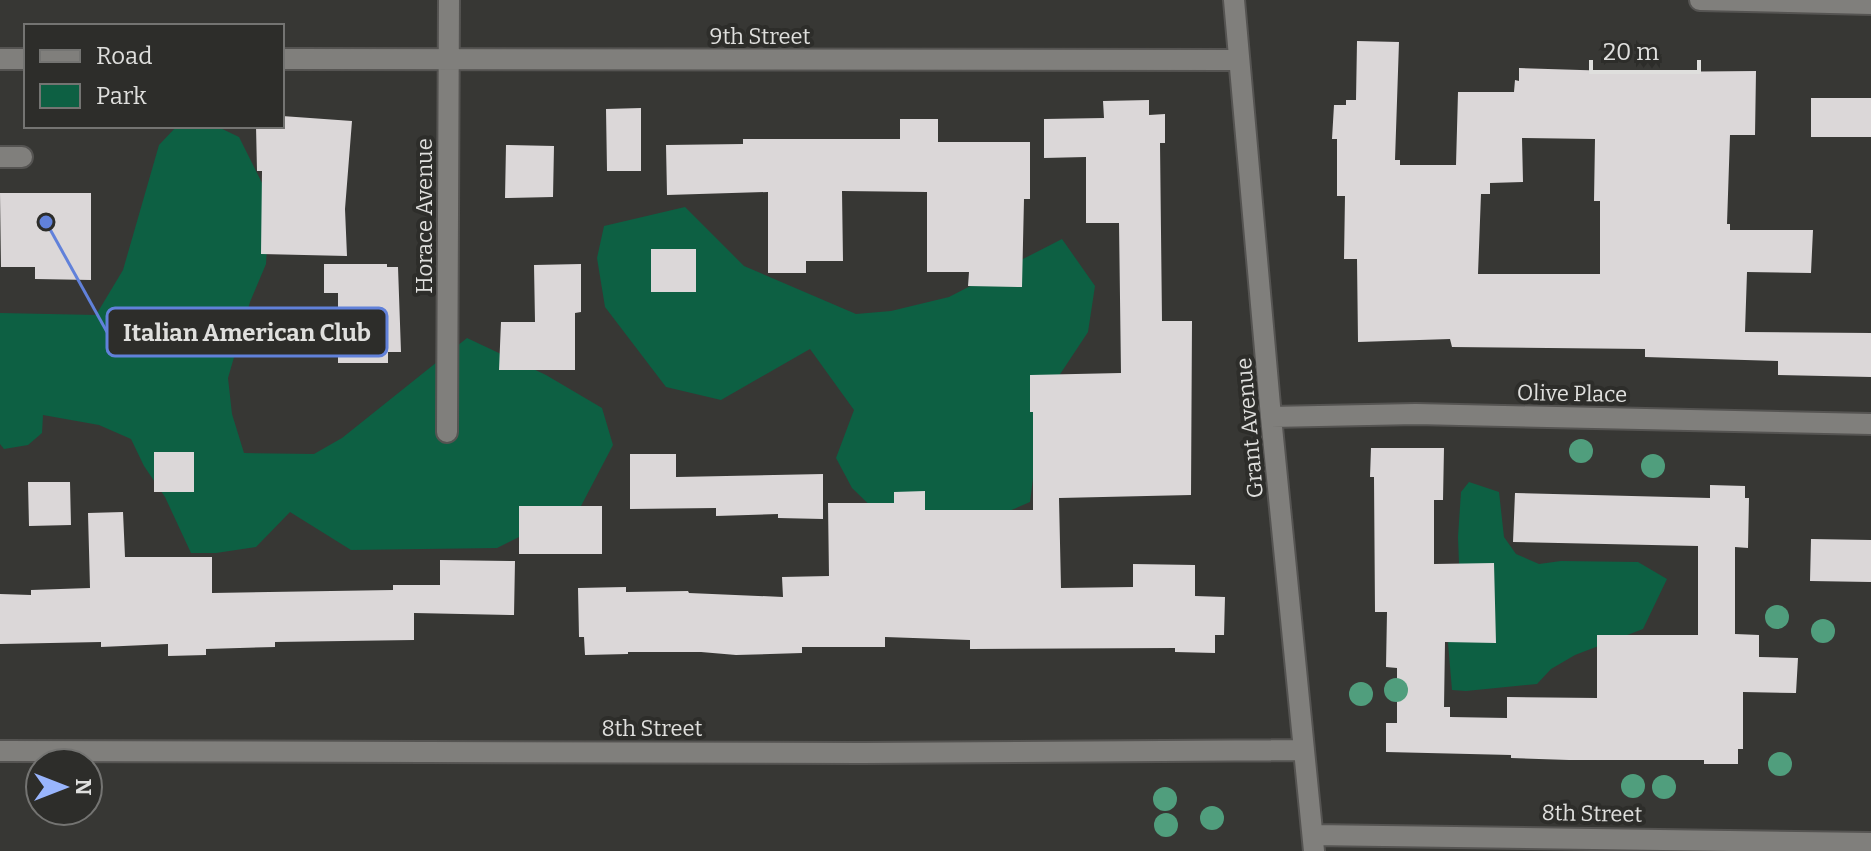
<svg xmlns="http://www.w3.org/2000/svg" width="1871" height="851" viewBox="0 0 1871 851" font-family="Bitter,serif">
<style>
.green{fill:#0d6043}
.building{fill:#dbd7d8;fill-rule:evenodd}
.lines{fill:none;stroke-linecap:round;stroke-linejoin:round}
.minor-casing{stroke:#555452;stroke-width:24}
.minor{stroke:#807f7c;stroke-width:20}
.tree{fill:#509e7d}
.labels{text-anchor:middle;stroke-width:8;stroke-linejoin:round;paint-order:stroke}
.street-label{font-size:22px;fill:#dfdfdd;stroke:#2d2d2a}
.leader{fill:none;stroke:#6181da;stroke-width:3}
.callout-dot{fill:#6181da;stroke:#2d2d2a;stroke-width:3}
.callout{fill:#2d2d2a;stroke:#6181da;stroke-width:3}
.callout-label{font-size:24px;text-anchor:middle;font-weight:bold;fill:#dfdfdd}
</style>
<rect width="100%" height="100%" fill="#373734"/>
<path class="green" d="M177 126H216L239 137 270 199 266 264 250 302 228 378 232 414 244 453 314 454 342 438 467 338 546 375 602 408 613 445 581 506 497 548 351 550 290 512 256 547 216 553H191L165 497 144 466 131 439 99 425 43 415 42 433 28 445 4 449 0 444V313L96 315 123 270 159 145Z
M685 207 744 266 856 314 891 311 949 297 1062 239 1095 286 1088 332 1043 400 1030 502 986 521 883 518 852 488 836 458 854 410 810 349 721 400 666 387 605 307 597 258 604 226Z
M1469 482 1499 492 1504 537 1516 554 1539 564 1561 561 1638 562 1667 579 1643 629 1575 655 1551 669 1537 684 1466 691 1452 690 1448 643 1461 615 1458 537 1461 492Z"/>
<path class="building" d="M1357 41 1399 42 1395 160H1400V165H1456L1458 92H1514L1515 80 1519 81V68L1645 72 1756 71 1755 135H1730L1727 224H1730V230H1813L1811 273 1747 272 1745 332 1871 333V377L1778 375V361L1645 357V349L1452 347 1450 339 1358 342 1357 259H1344L1345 196H1337V139H1332L1334 105H1346V100H1356ZM1522 138 1595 139 1594 201H1600V274H1478L1481 194H1490V183L1523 182Z
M1811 98H1871V137H1811Z
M1149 100V115L1165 114V143H1160L1162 321H1192L1191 495 1059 498 1061 588 1133 587V564L1195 565V596L1225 597 1224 635H1215V653L1175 652V648L970 649V640L885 637V647H802V653L736 655 701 652H628V654L585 655 584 637H579L578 588 626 587V592L688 591 689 593 783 597 782 577 829 576 828 503H894V492L925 491V510H1033V412H1030V375L1121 373 1119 223H1086V157L1044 158V119L1104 118 1103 101Z
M641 108V171H607L606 109Z
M282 116 352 121 345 209 347 256 261 254 262 171H257L256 126H282Z
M900 119H938V142H1030V199H1024L1022 287 968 286 969 272H927V192L842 191 843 261H806V273H768V192L667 195 666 145 743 144V139H900Z
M506 145 554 146 553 197 505 198Z
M0 193H91V280L35 279V267H1Z
M651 249H696V292H651Z
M324 264H387V267H398L401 352H388V363H338V293H324Z
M581 264V312L575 313V370H499L501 322H535L534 265Z
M1371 448H1444L1443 500H1434V564L1494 563 1496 643 1445 642 1444 707H1450V717L1507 718V697L1597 698V635H1698V546L1513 542 1515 493 1710 498V485L1745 486V498H1749L1748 548 1735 547V634L1759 635V657L1798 658 1796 693 1743 692V749H1738V764H1704V760H1569L1511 758V755L1386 752V723H1397V668L1386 667 1387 612H1375L1374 477H1370Z
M154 452H194V492H154Z
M630 454H676V477L823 474V519L778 518V514L716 516V508L630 509Z
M28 482H70L71 525 29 526Z
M519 506H602V554H519Z
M123 512 125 557H212V593L393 590V585H440V560L515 561 514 615 414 613V640L275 642V647L206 649V655L168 656V644L101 647V642L0 644V594L31 595V590L90 588 88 513Z
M1811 539 1871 540V582L1810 581Z"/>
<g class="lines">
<g class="minor-casing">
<path id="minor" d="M1234 0 1271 417 1314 851
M1700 0 1871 4
M0 59H26
M282 59 1238 60
M0 157H22
M1271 417 1416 414 1871 424
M447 432 449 0
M0 751 863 753 1304 750
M1313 835 1871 843"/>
</g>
<use href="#minor" class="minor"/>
</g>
<g class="tree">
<circle cx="1581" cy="451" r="12"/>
<circle cx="1653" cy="466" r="12"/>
<circle cx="1777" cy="617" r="12"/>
<circle cx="1823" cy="631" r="12"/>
<circle cx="1396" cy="690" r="12"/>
<circle cx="1361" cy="694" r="12"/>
<circle cx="1780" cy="764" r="12"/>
<circle cx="1633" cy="786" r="12"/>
<circle cx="1664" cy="787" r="12"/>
<circle cx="1165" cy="799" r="12"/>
<circle cx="1212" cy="818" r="12"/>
<circle cx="1166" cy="825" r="12"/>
</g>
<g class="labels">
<g class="street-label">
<text x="760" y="44">9th Street</text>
<text transform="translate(424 216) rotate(-90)" y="8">Horace Avenue</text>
<text transform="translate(1572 393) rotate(1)" y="8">Olive Place</text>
<text transform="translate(1249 428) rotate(-95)" y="8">Grant Avenue</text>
<text x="652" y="736">8th Street</text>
<text transform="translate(1592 813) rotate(1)" y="8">8th Street</text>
</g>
</g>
<path class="leader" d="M46 222L107 332"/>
<circle class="callout-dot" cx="46" cy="222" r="8"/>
<rect class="callout" x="107" y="308" width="280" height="48" rx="8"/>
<g class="callout-label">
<text x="247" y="341">Italian American Club</text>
</g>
<rect x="24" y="24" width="260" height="104" fill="#2d2d2a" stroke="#747472" stroke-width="2"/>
<rect x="40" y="50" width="40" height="12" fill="#807f7c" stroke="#747472" stroke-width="2"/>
<text x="96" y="64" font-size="24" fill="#dfdfdd">Road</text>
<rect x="40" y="84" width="40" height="24" fill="#0d6043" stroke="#747472" stroke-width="2"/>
<text x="96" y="104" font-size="24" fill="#dfdfdd">Park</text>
<g transform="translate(64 787) rotate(90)"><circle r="38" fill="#2d2d2a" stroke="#747472" stroke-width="2"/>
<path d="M0-6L14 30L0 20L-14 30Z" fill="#99b5fd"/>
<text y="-12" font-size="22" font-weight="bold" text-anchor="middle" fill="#dfdfdd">N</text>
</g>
<path d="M1591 60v12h108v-12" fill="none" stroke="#dfdfdd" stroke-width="4"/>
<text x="1603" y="60" font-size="24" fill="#dfdfdd" stroke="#2d2d2a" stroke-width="6" paint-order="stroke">20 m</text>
</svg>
